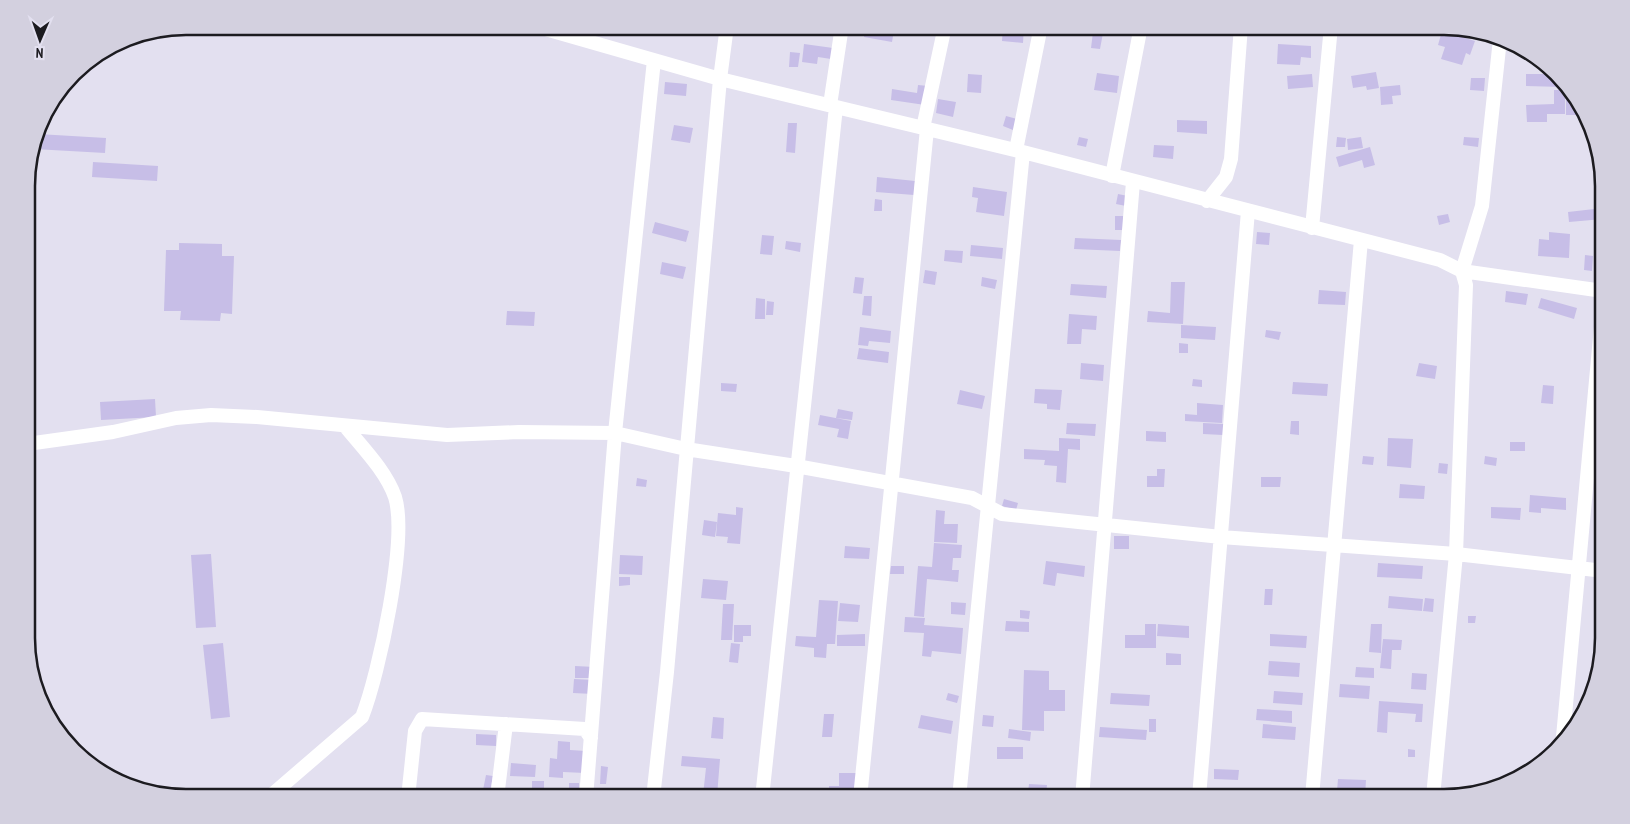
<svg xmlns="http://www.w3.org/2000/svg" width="1630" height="824" viewBox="0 0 1630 824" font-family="'PT Sans Narrow',sans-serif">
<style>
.building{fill:#c7bee7}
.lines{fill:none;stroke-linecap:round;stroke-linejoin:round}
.minor{stroke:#fff;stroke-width:14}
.rim{fill:none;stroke:#1c1b20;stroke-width:2.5}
</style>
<rect width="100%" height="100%" fill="#e3e0f0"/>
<path class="building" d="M866 26 894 30 892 42 864 37Z
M1003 26H1024L1023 43 1002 41Z
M1093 26H1122L1121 31 1106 28 1105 32 1092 29Z
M1442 31 1475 41 1470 55 1466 53 1462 65 1441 59 1445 47 1438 45Z
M1093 32 1103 33 1100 49 1091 48Z
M804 44 833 48 831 59 818 57 817 64 802 62Z
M1278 44 1311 46V58L1301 57 1300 65 1277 64Z
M790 52 800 53 798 67H789Z
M1376 72 1379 88 1367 90 1366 86 1353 88 1351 76Z
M1551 72 1563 83V87L1526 86V74H1551Z
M1097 73 1119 76 1117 93 1094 90Z
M968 74 982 75 981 93 967 92Z
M1312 74 1313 87 1288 89 1287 76Z
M1471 78H1485L1484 91 1470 90Z
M665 82 687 84 686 96 664 94Z
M918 85 928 86 925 105 891 100 892 89 917 93Z
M1400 85 1401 95 1392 96 1393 104 1381 105 1380 87Z
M1566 86 1571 89 1582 115H1566Z
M1554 90H1565V114H1547V122H1527L1526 105 1554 104Z
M938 99 956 102 953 117 936 113Z
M1006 116 1017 119 1013 130 1003 126Z
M1177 120 1207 121V134L1177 132Z
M788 123H797L795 153 786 152Z
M674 125 693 128 690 143 671 140Z
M38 134 106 138 105 153 34 149Z
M1079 137 1088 139 1086 147 1077 145Z
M1337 137 1346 138 1345 147H1336Z
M1361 137 1363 148 1348 150 1347 139Z
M1464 137 1479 138 1478 147 1463 145Z
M1154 145 1174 146 1173 159 1153 157Z
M1370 147 1375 165 1364 168 1362 160 1339 167 1336 157Z
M93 162 158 166 157 181 92 177Z
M877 177 915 181 914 195 876 192Z
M973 187 1007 192 1004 216 976 212 978 198 972 197Z
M1118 194 1128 196 1126 206 1116 204Z
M875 199 882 200V211H874Z
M1603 208V219L1569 222 1568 212Z
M1448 214 1450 222 1439 225 1437 216Z
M1115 216H1123V230H1115Z
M655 222 689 231 686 242 652 233Z
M1257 232 1270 233 1269 245 1256 244Z
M1549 232 1570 234 1569 258 1538 256 1539 239 1549 240Z
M762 235 774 236 772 255 760 254Z
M1075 238 1121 240 1120 251 1074 249Z
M786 241 801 243 800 252 785 249Z
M179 243 222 244V256H234L232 314 221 313 220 321 180 320 181 311H164L166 250H179Z
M971 245 1003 248 1002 259 970 256Z
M945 250 963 251 962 263 944 261Z
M1585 255 1593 256 1592 271 1584 270Z
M662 262 686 267 683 279 660 274Z
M925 270 937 272 935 285 923 283Z
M855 277 864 278 862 294 853 293Z
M982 277 997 280 995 289 981 286Z
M1171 282H1185L1183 324 1147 322 1148 311 1170 313Z
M1071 284 1107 286 1106 298 1070 295Z
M1319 290 1346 292 1345 305 1318 304Z
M1506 291 1528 294 1526 305 1505 302Z
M864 296H872L871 316 862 315Z
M756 298 765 299V319H755Z
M1541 298 1577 308 1574 319 1538 308Z
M767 301 774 302 773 315H766Z
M507 311 535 312 534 326 506 325Z
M1069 314 1097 316 1096 330 1082 329 1081 344H1067Z
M1181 325 1216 327 1215 340 1181 338Z
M860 327 891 331 890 343 869 341 868 346 858 345Z
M1266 330 1281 332 1279 340 1265 337Z
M1179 343 1188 344V353H1179Z
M859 348 889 352 888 363 857 359Z
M1081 363 1104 365 1103 381 1080 379Z
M1419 363 1437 366 1435 379 1416 376Z
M1193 379 1202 380V387L1192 386Z
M1293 382 1328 384 1327 396 1292 394Z
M721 383 737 384 736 392 721 391Z
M1543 385 1554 386 1553 404 1541 403Z
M1035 389 1062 390 1060 410 1047 409V404L1034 403Z
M960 390 985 396 982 409 957 404Z
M155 399 156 417 101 420 100 402Z
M1197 403 1223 405 1222 423 1185 421V414L1197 415Z
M838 409 853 412 852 420 836 418Z
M820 415 851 421 848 439 837 437 839 429 818 425Z
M1291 421H1299V435L1290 434Z
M1067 423 1096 424 1095 436 1066 434Z
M1203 423 1224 424 1223 435 1203 434Z
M1146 431 1166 432V442L1146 441Z
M1059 438 1080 439V450L1068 449 1066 483 1056 482 1057 466 1044 465 1045 460 1024 459V449L1059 451Z
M1388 438 1413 439 1411 468 1387 466Z
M1510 442H1525V451H1510Z
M1363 456 1374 457 1373 465 1362 464Z
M1485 456 1497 458 1496 466 1484 464Z
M1439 463 1448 464 1447 474 1438 473Z
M1157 469H1165L1164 487H1147V476H1157Z
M1261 477H1281L1280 487H1261Z
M637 478 647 480 646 487 636 486Z
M1400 484 1425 486 1424 499 1399 498Z
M33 492 35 509H27V493Z
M1530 495 1566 498V510L1541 508V513L1529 512Z
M1004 499 1018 503 1016 510 1002 506Z
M736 507 743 508 740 544 727 543 728 537 716 536 718 513 736 515Z
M1491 507 1521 508 1520 520 1491 518Z
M936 510 945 511 944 524H958L957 543 934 542Z
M704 520 717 522 715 537 702 535Z
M1114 536H1129V549H1114Z
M934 543 962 545 961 558H953L952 570H959L958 582 927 579 924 617 914 616 918 566 932 567Z
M845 546 870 548 869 559 844 558Z
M211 554 216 627 196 628 191 555Z
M620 555 643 556 642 575 619 574Z
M1046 561 1085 566 1084 577 1057 573 1055 586 1043 584Z
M1378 563 1423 566 1422 579 1377 577Z
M891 566H904V574H890Z
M619 577H630V585L619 586Z
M703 579 728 581 726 600 701 598Z
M1265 589H1273L1272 605H1264Z
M1389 596 1423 599 1422 611 1388 608Z
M1425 598 1434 599 1433 612 1423 611Z
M819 600 838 601 835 644H827L826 658 814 657V648L795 646 796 636 816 637Z
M951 602 966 603 965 615 951 614Z
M840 603 860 605 858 622 838 621Z
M723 604H734L732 640H721Z
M1020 610 1030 611 1029 619 1020 618Z
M1468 616H1476L1475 623H1468Z
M905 617 925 618 924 625 963 628 961 654 932 651 931 657 922 656 924 633 904 632Z
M1006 621 1029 622V632L1005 631Z
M1145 624H1156V648H1125V635H1145Z
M1158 624 1189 626V638L1157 636Z
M1371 624H1382L1381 653 1369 652Z
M734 625H751V636H743V642H734Z
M865 634V646H837V635Z
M1270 634 1307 636 1306 648 1270 646Z
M1383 639 1402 640 1401 650H1392L1391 669 1380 668Z
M223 643 230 717 211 719 203 645Z
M731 643 740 644 738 663 729 662Z
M1166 653 1181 654V665H1166Z
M1269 661 1300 663 1299 677 1268 675Z
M575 666 595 667V678H575Z
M1356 667 1374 668V678L1355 677Z
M1024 670 1049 671V690H1065V711H1044V731L1022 730Z
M1412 673 1427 674 1426 690 1411 689Z
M574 679 594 680 593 694 573 693Z
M1340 684 1370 686 1369 699 1339 697Z
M1274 691 1303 693 1302 705 1273 703Z
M948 693 959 696 957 703 946 700Z
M1111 693 1150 695 1149 706 1110 704Z
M1379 701 1423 704 1422 722H1415L1416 714 1388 712 1387 733 1377 732Z
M1257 709 1292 711V723L1256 720Z
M824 714H834L832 737H822Z
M921 715 953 721 951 734 918 728Z
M983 715 994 716 993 727 982 726Z
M713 717 724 718 723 739 711 738Z
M1149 719H1156V732H1149Z
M1263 724 1296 727 1295 740 1262 738Z
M1100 727 1147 730 1146 740 1099 737Z
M1009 729 1031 732 1030 741 1008 738Z
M476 734 496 735V746L476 745Z
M558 741 570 742V750L586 751 585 773 563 772V778L549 777 550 758 557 759Z
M997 747H1023V759H997Z
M1408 749 1415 750V757H1408Z
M682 756 720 759 717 796 703 795 706 768 681 766Z
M511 763 536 765 535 777 510 776Z
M601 766 608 767 606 784H600Z
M1214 769 1239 770 1238 780 1214 779Z
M839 773H856V797H829V786H839Z
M486 775 493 776 490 791 483 790Z
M1338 779 1366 780 1365 797H1323L1324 791H1337Z
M532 781H544V798H532Z
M569 783H579V798H558V791H569Z
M1029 784 1047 785 1046 794 1028 792Z
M1369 794 1389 796V797H1369Z"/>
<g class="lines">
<path class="minor" d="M535 26 720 79 1023 152 1440 260 1462 271 1603 291
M830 105 842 26
M923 128 945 26
M1016 150 1041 26
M1112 176 1141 26
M1207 201 1226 177 1231 159 1241 26
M1312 228 1331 26
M27 444 113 432 176 418 211 415 257 417 447 435 519 432 615 433 686 449 796 466 972 498 1002 514 1221 537 1456 554 1604 571
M1563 737 1603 305
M959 794 1009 798
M1199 797 1248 211
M1312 797 1361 240
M1433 797 1456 554 1466 285 1462 271 1482 206 1500 39
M268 798 362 717C379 674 408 539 395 497 386 471 362 447 345 426
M408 798 415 731 422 719 585 729 591 738
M497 798 506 724
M586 798 615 433 654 60
M653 798 667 672 720 79 727 26
M762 798 836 107
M860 798 927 129
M959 798 1023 152
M1082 798 1133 182"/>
</g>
<path d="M0 0H1630V824H0ZM186 35H1444A151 151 0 0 1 1595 186V638A151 151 0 0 1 1444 789H186A151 151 0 0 1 35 638V186A151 151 0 0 1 186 35Z" fill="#d3d0df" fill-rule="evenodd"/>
<path class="rim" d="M186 35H1444A151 151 0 0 1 1595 186V638A151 151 0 0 1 1444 789H186A151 151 0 0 1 35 638V186A151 151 0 0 1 186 35Z"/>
<g transform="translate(40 40) rotate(182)" stroke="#e3e0f0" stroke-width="4" paint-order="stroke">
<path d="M0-4L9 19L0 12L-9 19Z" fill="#1c1b20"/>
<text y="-8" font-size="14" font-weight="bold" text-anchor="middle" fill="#1c1b20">N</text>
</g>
</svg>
